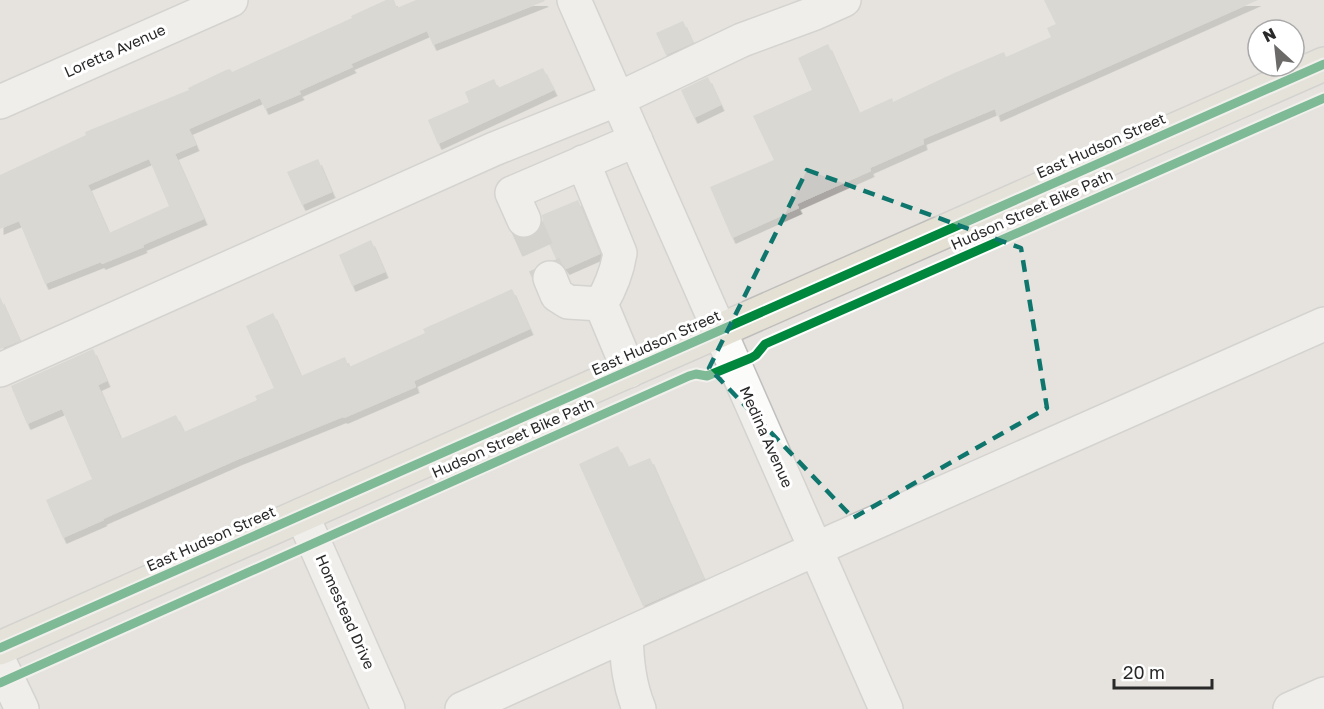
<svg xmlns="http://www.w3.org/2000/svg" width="1324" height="709" viewBox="0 0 1324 709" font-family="'Golos Text',sans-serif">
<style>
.building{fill:#cbc9c5;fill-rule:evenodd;filter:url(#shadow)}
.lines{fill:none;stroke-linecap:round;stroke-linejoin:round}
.minor-tunnel{stroke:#c0beba;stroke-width:33;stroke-dasharray:33 16;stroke-linecap:butt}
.minor-casing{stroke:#c0bfbf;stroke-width:36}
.major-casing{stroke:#bfbebc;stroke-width:36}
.minor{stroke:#fbfbfa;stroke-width:33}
.major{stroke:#e4e1d4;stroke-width:33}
.cycleway-casing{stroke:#fff;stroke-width:13}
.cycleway{stroke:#00873e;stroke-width:9}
.marked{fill:none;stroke:#0f766e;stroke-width:4.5;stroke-dasharray:12 8;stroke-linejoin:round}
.labels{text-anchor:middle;stroke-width:6;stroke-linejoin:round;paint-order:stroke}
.street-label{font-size:15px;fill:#292929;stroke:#fff}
</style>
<defs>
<filter id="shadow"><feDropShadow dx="3.5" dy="6" stdDeviation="0" flood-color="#0004"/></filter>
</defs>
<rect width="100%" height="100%" fill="#e6e3de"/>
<path class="building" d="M386 0H394L397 8 416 0H544L545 1 433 45 427 31 351 64 353 67 299 91 301 94 265 109 260 98 189 129 196 145 175 154 204 219 143 245 144 247 102 264 101 262 45 284 19 221 0 229V175L86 135 85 132 189 90 188 88 226 70 230 69 232 72 352 18 351 16ZM149 159 169 206 109 233 88 185Z
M1044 0H1258L997 116 995 109 923 139 924 144 870 168 871 171 797 204 799 208 732 238 710 187 774 160 753 116 812 90 798 58 828 44 859 113 892 98 893 102 952 74 1004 52 1006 57 1051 37 1047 28 1056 24Z
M683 21 693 43 666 55 656 33Z
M543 68 554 90 438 144 428 120 469 102 465 92 494 79 498 88Z
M708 77 721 105 694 118 681 90Z
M318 159 332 192 302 205 287 172Z
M578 200 600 254 566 269 562 264 557 261 541 226 543 221 542 215Z
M371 240 385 272 352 286 339 255Z
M512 289 530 329 414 381 416 387 344 418 343 417 239 459 103 519 104 520 63 538 46 500 92 479 62 409 27 424 11 386 93 349 107 381 98 385 121 439 176 415 184 432 257 400 255 396 274 388 246 326 273 313 301 376 345 357 349 367 425 333 423 329Z
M0 297 20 341 0 349Z
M618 446 628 467 650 458 704 579 643 606 579 464Z"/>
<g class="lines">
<path class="minor-tunnel" d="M524 220 550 278"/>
<g class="minor-casing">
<path id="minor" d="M574 0 886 709
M0 102 231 0
M583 162 620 253C617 272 611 287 601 304
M524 220 512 193 636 140
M550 278 557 295 568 302 601 304
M601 304 629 371
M0 370 494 149 618 99 742 40 815 13 844 0
M302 515 388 709
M626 635C627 662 629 684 639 709
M0 663 22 709
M462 709 838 539 1324 324
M1290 709 1324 694"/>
</g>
<g class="major-casing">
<path id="major" d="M0 648 1324 64"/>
</g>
<use href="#minor" class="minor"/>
<use href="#major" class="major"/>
<g class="cycleway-casing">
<path id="cycleway" d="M0 648 1324 64
M0 683 689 376 696 374 707 376 751 358 756 355 765 344 1324 98"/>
</g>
<use href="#cycleway" class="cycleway"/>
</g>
<path d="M0 0H1324V709H0ZM807 170 1021 248 1047 408 853 518 709 368Z" fill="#e6e3de" fill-opacity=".55" fill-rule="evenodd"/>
<path class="marked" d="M807 170 1021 248 1047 408 853 518 709 368Z"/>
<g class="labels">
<g class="street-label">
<text transform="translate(115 51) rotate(-24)" y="5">Loretta Avenue</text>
<text transform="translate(1101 146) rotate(-24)" y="5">East Hudson Street</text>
<text transform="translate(1032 210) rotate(-24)" y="5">Hudson Street Bike Path</text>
<text transform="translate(656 343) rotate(-24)" y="5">East Hudson Street</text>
<text transform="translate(766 437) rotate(66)" y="5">Medina Avenue</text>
<text transform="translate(513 438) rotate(-24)" y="5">Hudson Street Bike Path</text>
<text transform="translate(211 539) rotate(-24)" y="5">East Hudson Street</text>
<text transform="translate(345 612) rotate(66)" y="5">Homestead Drive</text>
</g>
</g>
<g transform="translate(1276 48) rotate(333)"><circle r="28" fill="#ffffff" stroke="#a9a9a9" stroke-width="1.5"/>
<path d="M0-4.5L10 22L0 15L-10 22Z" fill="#6b6a68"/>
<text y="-9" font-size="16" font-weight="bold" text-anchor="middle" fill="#292929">N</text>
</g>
<path d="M1114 679v9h98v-9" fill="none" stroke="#292929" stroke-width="3"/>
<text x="1123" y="679" font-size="18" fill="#292929" stroke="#ffffff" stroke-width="4.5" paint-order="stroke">20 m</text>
</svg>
